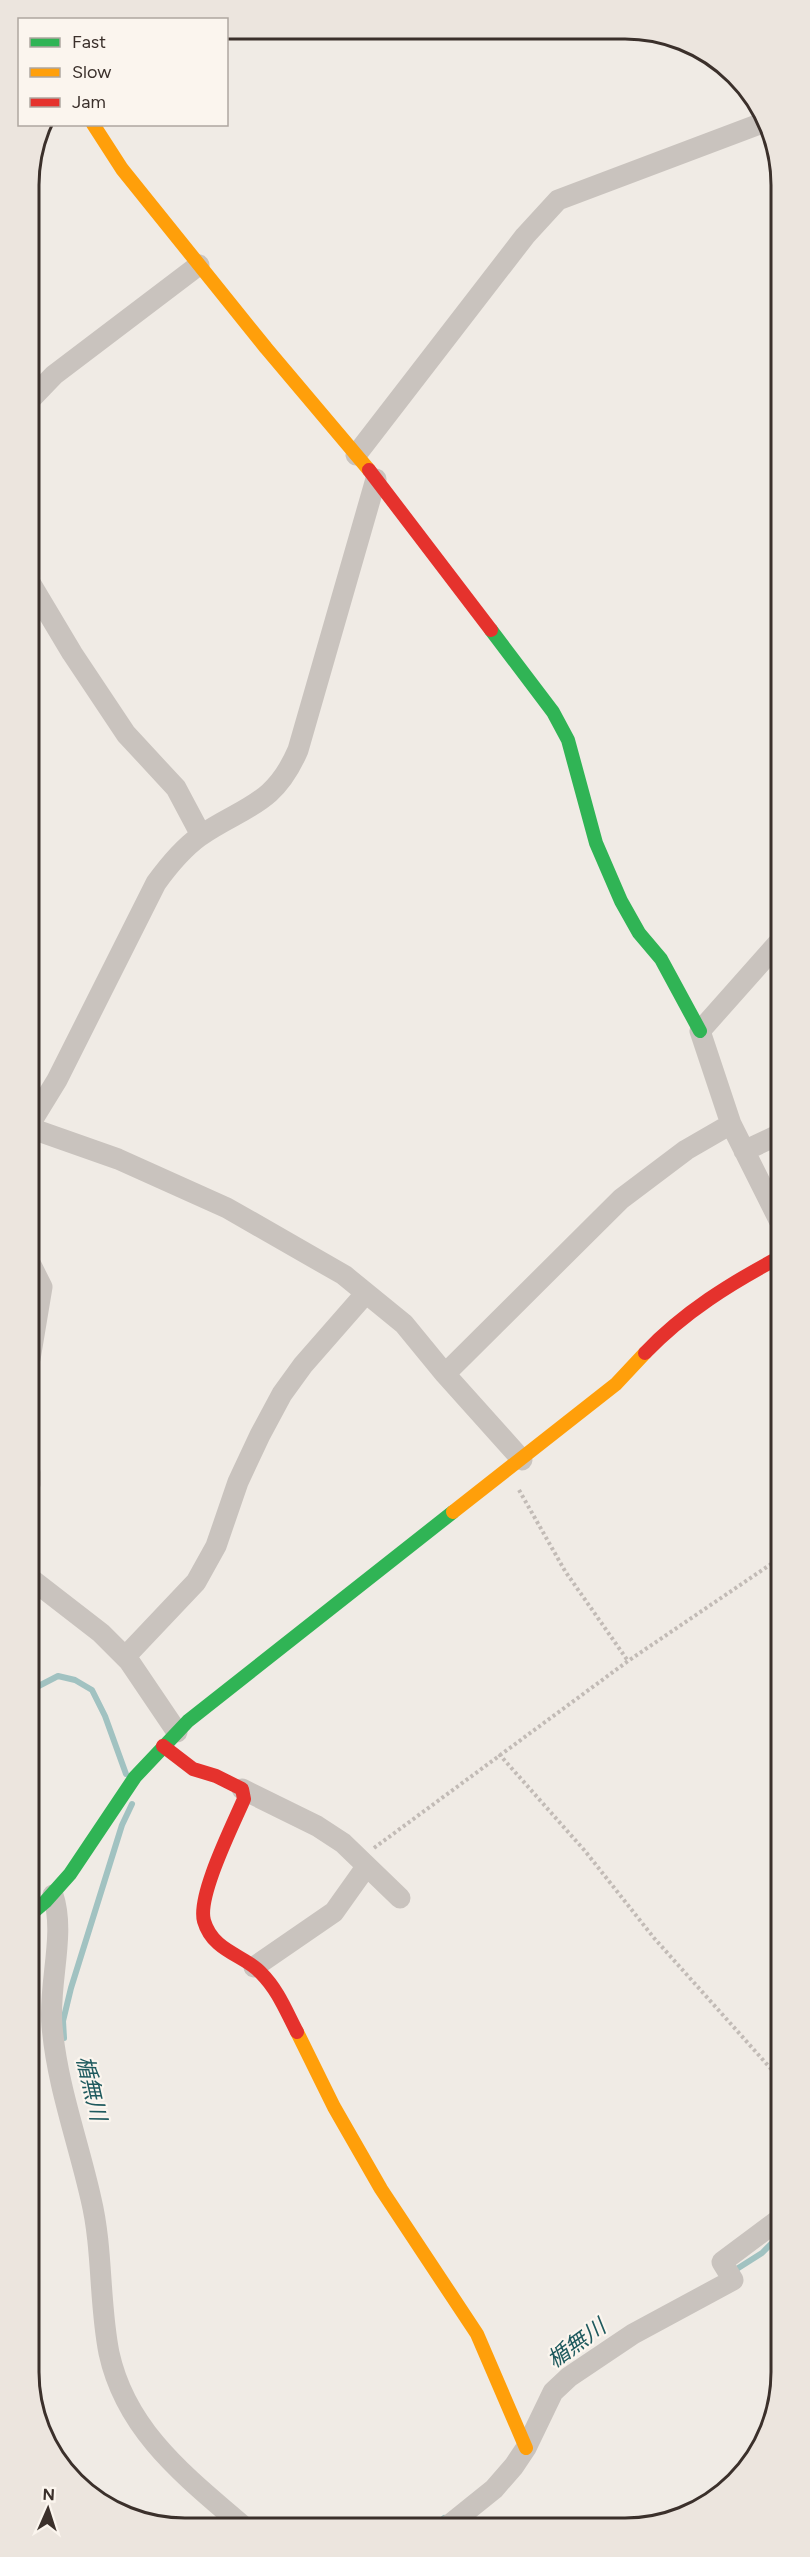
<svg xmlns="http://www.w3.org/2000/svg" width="810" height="2557" viewBox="0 0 810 2557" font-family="Figtree,'Noto Sans JP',sans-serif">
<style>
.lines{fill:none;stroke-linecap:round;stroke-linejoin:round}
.stream{stroke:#a1c2c1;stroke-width:6}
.path{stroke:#c2bbb6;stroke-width:4;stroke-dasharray:3 3;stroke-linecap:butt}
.street{stroke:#c9c3be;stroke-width:21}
.fast{stroke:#30b455;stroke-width:14}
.slow{stroke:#ff9f0a;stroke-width:14}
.jam{stroke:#e5322d;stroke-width:14}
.labels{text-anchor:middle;stroke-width:4.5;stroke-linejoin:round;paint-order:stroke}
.water-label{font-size:22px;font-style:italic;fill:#1f5a5e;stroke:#fbf5ee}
.rim{fill:none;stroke:#3b302b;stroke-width:3}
</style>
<rect width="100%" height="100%" fill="#f0ebe5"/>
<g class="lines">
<path class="stream" d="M31 1690 58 1676 75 1680 92 1690 105 1716 126 1774
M64 2038 63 2021 71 1988 122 1825 132 1804
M732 2272 762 2253 781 2234
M434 2526 444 2518"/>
<path class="path" d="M519 1490 565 1571 628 1661
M499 1754 585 1851 654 1938 781 2080
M374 1848 628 1661 780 1558"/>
<path class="street" d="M29 401 54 375 199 265
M356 455 525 236 558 200 762 123
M29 581 72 653 126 734 176 788 201 835
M779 942 700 1031 731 1124 780 1222
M30 1124 57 1080 156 883C169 865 182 849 200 836 244 806 274 806 298 750L376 479
M30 1128 118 1159 227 1208 344 1275 404 1324 445 1374 522 1460
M744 1151 780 1134
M30 1263 42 1287 30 1359
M445 1374 621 1199 686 1150 731 1124
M30 1472V1485
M30 1578 101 1633 129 1661 177 1732
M125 1657 196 1582 216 1546 238 1482 260 1435 282 1394 303 1365 366 1293
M242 1789 317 1826 343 1843 400 1898
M53 1895C66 1934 48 1984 52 2026 57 2085 78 2141 91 2199 103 2249 99 2303 109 2353 126 2431 185 2476 243 2526
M254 1967 334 1912 366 1867
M448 2526 494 2489 514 2466 526 2448 553 2392 569 2377 633 2334 733 2280 722 2262 781 2218"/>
<path class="fast" d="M491 630 553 712 568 740 596 843 621 901 639 933 661 959 700 1031
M31 1914 45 1902 70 1874 135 1777 188 1721 453 1512"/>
<path class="slow" d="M93 124 122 169 266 348 369 470
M453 1512 616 1384 645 1353
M297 2032 334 2107 381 2189 477 2334 526 2448"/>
<path class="jam" d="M369 470 491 630
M645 1353C684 1312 731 1283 780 1257
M163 1746 193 1769 216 1776 242 1789 244 1799C233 1825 197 1896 204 1921 213 1952 245 1955 261 1973 278 1990 286 2011 297 2032"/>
</g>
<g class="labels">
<g class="water-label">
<text transform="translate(92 2088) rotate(77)" y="8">楯無川</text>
<text transform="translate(576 2343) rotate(-36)" y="8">楯無川</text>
</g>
</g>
<path d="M0 0H810V2557H0ZM185 39H625A146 146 0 0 1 771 185V2372A146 146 0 0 1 625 2518H185A146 146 0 0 1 39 2372V185A146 146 0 0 1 185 39Z" fill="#ece5de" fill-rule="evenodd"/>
<path class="rim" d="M185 39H625A146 146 0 0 1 771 185V2372A146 146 0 0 1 625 2518H185A146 146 0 0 1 39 2372V185A146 146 0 0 1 185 39Z"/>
<rect x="18" y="18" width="210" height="108" fill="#fbf5ee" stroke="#aea6a0" stroke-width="1.5"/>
<rect x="30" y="38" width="30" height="9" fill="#30b455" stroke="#aea6a0" stroke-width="1.5"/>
<text x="72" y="48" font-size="18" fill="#3b302b">Fast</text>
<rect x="30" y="68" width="30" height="9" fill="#ff9f0a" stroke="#aea6a0" stroke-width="1.5"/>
<text x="72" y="78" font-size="18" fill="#3b302b">Slow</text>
<rect x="30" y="98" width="30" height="9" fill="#e5322d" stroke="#aea6a0" stroke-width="1.5"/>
<text x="72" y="108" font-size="18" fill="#3b302b">Jam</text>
<g transform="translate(48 2509) rotate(3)" stroke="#fbf5ee" stroke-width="4.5" paint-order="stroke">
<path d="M0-4.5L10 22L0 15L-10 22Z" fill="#3b302b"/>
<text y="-9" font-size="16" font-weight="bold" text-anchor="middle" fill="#3b302b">N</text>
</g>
</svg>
